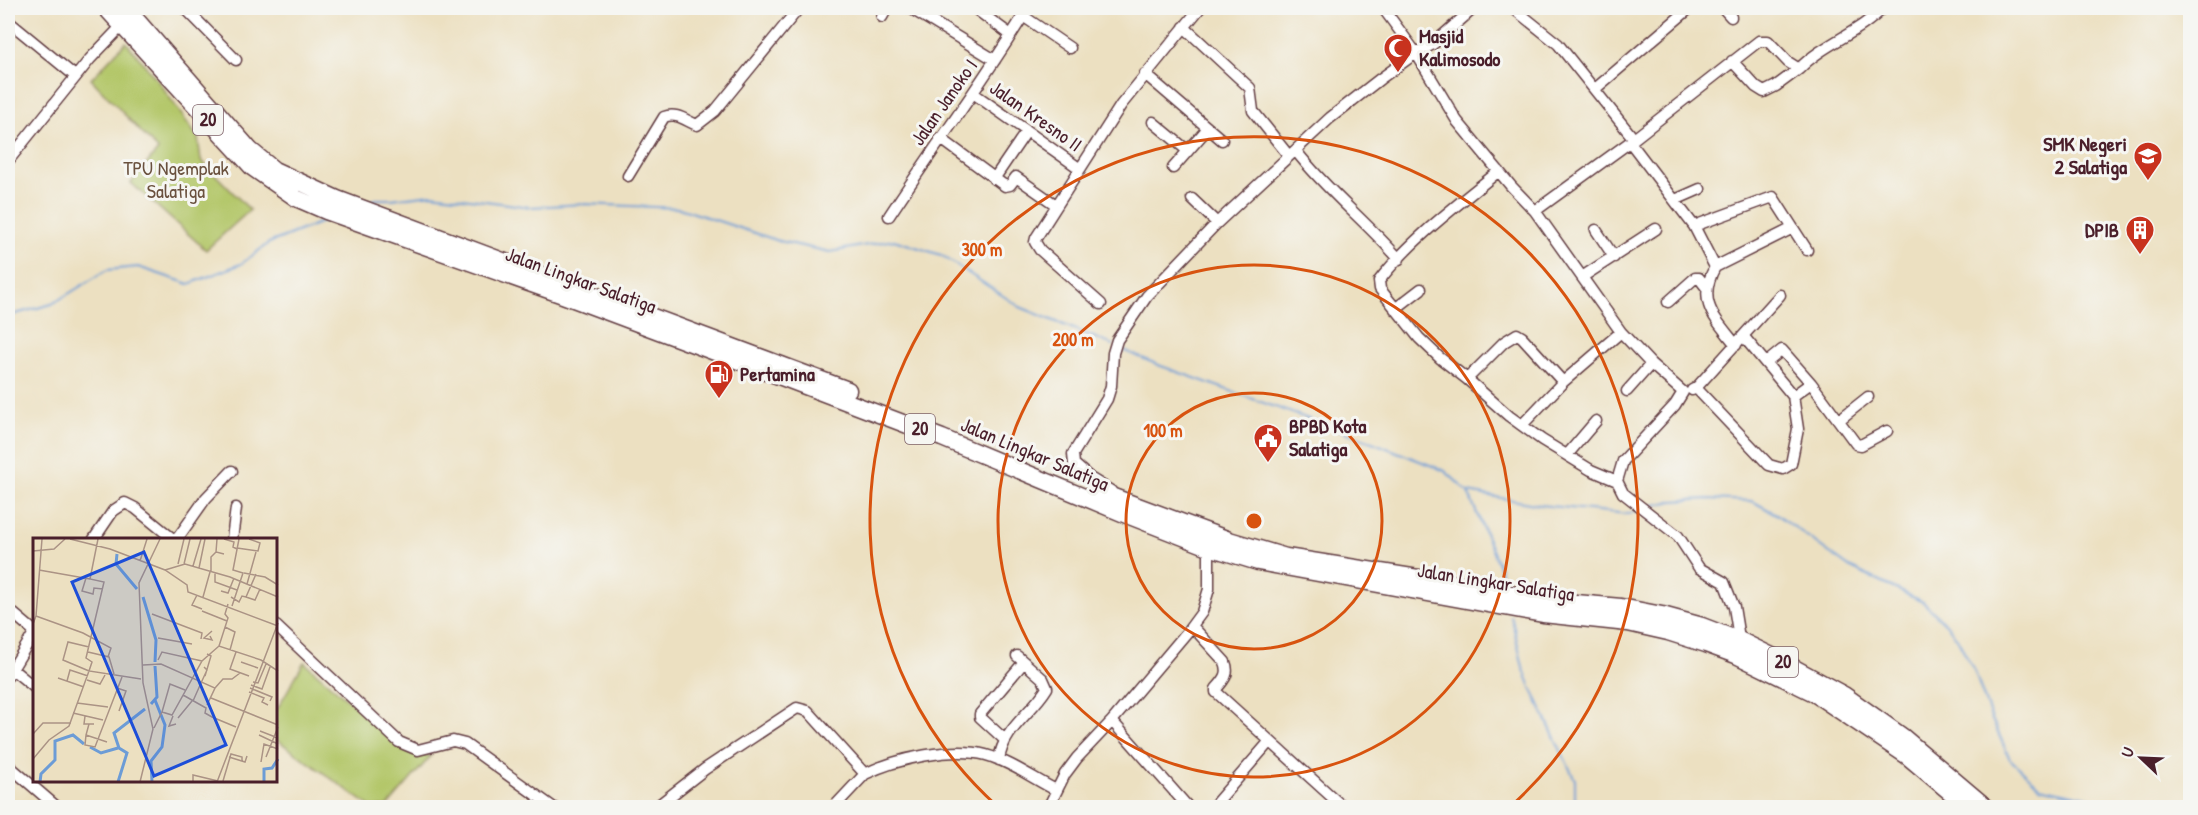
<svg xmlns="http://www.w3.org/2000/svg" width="2198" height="815" viewBox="0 0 2198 815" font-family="'Patrick Hand',sans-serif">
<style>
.green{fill:#b4c76a;stroke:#7f734a;stroke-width:1.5}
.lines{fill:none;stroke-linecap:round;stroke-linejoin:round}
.stream{stroke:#6c9cd6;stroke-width:2}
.minor-casing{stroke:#623c42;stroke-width:13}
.highway-casing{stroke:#623c42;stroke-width:19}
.minor{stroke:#fff;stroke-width:10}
.highway{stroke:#fff;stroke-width:16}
.ring{fill:none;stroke:#d8530f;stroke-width:3}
.labels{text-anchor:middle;stroke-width:6;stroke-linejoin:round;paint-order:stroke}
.shield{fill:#f6f6f2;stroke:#7e6067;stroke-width:1.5}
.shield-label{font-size:18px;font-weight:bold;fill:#4a1f2b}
.poi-label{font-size:20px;font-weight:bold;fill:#4a1f2b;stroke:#f6f6f2;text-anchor:start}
.street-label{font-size:20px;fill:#4a1f2b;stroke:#f6f6f2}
.park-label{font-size:20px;fill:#6a513e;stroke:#f6f6f2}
.inset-river{fill:none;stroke:#6c9cd6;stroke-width:3}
.inset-road{fill:none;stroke:#ab9385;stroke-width:1.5}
.view{fill:#1d4ed8;fill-opacity:0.15;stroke:#1d4ed8;stroke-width:3}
.inset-edge{fill:none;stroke:#4a1f2b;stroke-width:3}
.centre{fill:#d8530f;stroke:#f6f6f2;stroke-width:3}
.ring-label{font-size:18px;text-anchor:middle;font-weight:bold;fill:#d8530f;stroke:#f6f6f2;stroke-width:6;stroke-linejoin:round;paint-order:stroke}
</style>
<rect width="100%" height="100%" fill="#f6f6f2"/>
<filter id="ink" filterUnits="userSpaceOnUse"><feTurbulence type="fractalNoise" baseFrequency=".0167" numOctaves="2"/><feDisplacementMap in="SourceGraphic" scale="12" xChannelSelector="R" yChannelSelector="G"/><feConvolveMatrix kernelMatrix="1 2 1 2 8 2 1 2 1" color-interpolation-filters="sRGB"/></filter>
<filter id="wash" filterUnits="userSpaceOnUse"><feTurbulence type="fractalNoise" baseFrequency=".008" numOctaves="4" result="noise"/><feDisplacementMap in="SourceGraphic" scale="24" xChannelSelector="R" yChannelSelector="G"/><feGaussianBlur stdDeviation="1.35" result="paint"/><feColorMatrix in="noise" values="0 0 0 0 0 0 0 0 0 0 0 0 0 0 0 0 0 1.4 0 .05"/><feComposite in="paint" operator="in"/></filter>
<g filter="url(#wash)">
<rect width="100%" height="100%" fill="#ece0c1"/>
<path class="green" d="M126 42 158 81 198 138 201 160 250 210 206 250 131 183 158 150 91 79Z
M304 662 405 749 431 756 387 807H371L276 739V711Z"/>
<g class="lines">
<path class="stream" d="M367 202 376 199H391L432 194 531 207 583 204 679 208 779 241 830 252 894 240 941 255 1020 307 1113 345
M8 316 52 304 107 270 138 267 189 284 241 264 269 243 329 219
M1118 348 1161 366 1367 440 1445 471 1468 492 1500 569 1503 585
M1468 492 1540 505 1628 514 1639 510
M1647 507 1672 501 1708 499 1752 501 1778 515 1849 567 1923 602 1949 627 1958 640 1974 670 1990 715 2010 759 2040 787 2086 797 2118 808
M1511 616 1523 667 1532 690 1575 780V808"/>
</g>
</g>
<g filter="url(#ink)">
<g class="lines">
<g class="minor-casing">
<path id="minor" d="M185 8 236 60
M910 8 995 60
M1383 8 1416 53 1457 121 1511 186 1535 211 1621 332 1651 364 1683 392 1675 405 1623 461 1617 481 1623 493 1678 536 1699 568 1724 582 1734 607 1740 644
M1513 8 1558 44 1634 139
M1723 8 1731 17
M977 10 1011 35
M1023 16 1070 48
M882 17 887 8
M8 21 75 76
M1184 27 1250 88 1253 111 1289 156
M1732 61 1756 87 1764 92 1776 86 1799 69
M1145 74 1208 128 1173 168
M1595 89 1690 8
M973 93 1079 168
M1153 122 1188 151
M1208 128 1222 140
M940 138 1005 186 1010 185 1016 177 1056 205
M1630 142 1694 226 1715 267
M1296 151C1326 190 1366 221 1399 259
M8 161 90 59 139 8
M1499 171C1460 203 1410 240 1379 281L1380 289 1419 338 1440 358 1467 379 1509 416 1542 440 1591 470 1617 481
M628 176 664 117C677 112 686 121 697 125L715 111 799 8
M994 179 1026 132
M1192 199 1217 223
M1675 200 1700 189
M1535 211 1630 142 1759 41H1768L1788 62 1799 69C1823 44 1859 33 1883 8
M889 216C935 146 985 79 1028 8
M1694 226 1773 197 1807 250
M1596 230 1614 257
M1582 277 1656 229
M1668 302 1695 278H1699L1706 287
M1101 304 1040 250 1035 242 1036 238 1121 105 1200 8
M1395 309 1421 289
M1736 345C1715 318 1696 302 1715 267L1793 228
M1766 363 1782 350 1811 383 1793 396
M1467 379 1504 342 1517 334 1522 337 1563 382
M1811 383 1856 444 1861 445 1887 431
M1696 388 1769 465 1783 469 1791 464 1798 429 1793 396 1744 337
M1692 390 1696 388 1780 295
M1627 391 1651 364
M1839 420 1868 397
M1522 425 1563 382 1621 332
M1567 455 1596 421
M1111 491 1090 478 1074 464 1073 454 1107 399 1111 386 1113 353 1117 340 1147 296 1217 223 1330 118 1380 79 1416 53 1433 44 1474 8
M94 539 113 511 125 503 135 508 173 539
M177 539 206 498 232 471
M232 539 236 508
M8 609 34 631
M276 626 399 742 418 750 453 741 465 744 554 808
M1192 626 1225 662C1230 674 1224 680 1216 689V692L1270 741
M12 669 34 687
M8 676 34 633
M1112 721 1189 808
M1005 740 980 717V714L1024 662
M999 760C1003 729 1032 713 1047 688L1043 679 1017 656
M8 765 58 808
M655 808 705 769 797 708 808 711 865 774
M833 808 865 774C895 759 953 746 986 755 1011 762 1034 779 1056 790
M1048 808 1065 774 1077 758 1112 721 1188 631 1202 612 1209 589V547
M1212 808 1270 741 1344 808"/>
</g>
<g class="highway-casing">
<path id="highway" d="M106 8 253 168 296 198 326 211 560 294 779 376 942 438 1127 515 1209 547 1258 562 1543 614 1628 623 1668 632 1706 644 1736 655 1814 693 1906 755 1969 808
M126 8 250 150 274 170 337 199 848 390
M1100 492 1229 540 1286 557 1481 588 1542 600 1621 607 1662 615 1702 626 1741 641 1776 658 1844 695 1903 737 1987 808"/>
</g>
<use href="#minor" class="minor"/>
<use href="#highway" class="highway"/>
</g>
</g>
<g class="ring">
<circle cx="1254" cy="521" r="128"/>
<circle cx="1254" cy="521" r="256"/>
<path d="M997 806A384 384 0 1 1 1511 806"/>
</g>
<defs>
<g id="mosque-pin" transform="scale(1.5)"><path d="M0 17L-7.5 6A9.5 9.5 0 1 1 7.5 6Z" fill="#c8321e" stroke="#f6f6f2"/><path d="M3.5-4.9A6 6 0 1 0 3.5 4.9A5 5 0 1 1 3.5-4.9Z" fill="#fff"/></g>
<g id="school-pin" transform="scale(1.5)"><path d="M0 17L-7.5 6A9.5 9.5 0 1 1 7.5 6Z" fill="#c8321e" stroke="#f6f6f2"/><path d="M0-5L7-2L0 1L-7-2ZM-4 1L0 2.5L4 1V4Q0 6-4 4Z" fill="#fff"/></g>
<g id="building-pin" transform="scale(1.5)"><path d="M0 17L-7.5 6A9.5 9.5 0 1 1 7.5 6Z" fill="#c8321e" stroke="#f6f6f2"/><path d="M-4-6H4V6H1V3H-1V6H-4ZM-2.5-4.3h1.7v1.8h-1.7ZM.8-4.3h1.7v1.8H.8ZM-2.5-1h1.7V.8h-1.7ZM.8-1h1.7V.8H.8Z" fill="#fff"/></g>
<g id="fuel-pin" transform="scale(1.5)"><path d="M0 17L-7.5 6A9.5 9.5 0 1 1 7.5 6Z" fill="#c8321e" stroke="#f6f6f2"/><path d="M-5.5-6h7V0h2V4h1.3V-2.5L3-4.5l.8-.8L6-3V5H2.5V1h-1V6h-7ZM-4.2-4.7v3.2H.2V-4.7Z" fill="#fff"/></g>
<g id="civic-pin" transform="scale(1.5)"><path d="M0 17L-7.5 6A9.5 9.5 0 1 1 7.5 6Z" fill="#c8321e" stroke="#f6f6f2"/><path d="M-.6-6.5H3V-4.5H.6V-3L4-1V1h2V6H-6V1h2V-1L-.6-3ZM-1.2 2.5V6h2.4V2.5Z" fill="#fff"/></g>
</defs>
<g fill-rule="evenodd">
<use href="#mosque-pin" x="1398" y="48"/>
<use href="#school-pin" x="2148" y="156"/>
<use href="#building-pin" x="2140" y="230"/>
<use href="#fuel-pin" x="719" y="374"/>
<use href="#civic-pin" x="1268" y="438"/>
</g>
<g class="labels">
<g class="shield">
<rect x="193" y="105" width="30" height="30" rx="4.5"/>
<rect x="905" y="414" width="30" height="30" rx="4.5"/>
<rect x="1768" y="647" width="30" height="30" rx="4.5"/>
</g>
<g class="shield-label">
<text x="208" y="126">20</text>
<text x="920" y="435">20</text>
<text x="1783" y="668">20</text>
</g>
<g class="poi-label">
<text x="1419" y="43">Masjid<tspan x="1419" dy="23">Kalimosodo</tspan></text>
<text x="2127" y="151" text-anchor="end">SMK Negeri<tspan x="2127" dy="23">2 Salatiga</tspan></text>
<text x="2119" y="237" text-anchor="end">DPIB</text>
<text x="740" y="381">Pertamina</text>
<text x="1289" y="433">BPBD Kota<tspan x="1289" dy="23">Salatiga</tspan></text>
</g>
<g class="street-label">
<text transform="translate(944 102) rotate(-55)" y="7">Jalan Janoko I</text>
<text transform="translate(1036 116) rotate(35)" y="7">Jalan Kresno II</text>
<text transform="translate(581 280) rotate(20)" y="7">Jalan Lingkar Salatiga</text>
<text transform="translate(1035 454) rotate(23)" y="7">Jalan Lingkar Salatiga</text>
<text transform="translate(1496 582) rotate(9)" y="7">Jalan Lingkar Salatiga</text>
</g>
<g class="park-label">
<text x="176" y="175">TPU Ngemplak<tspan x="176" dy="23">Salatiga</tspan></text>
</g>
</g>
<g transform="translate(33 538)">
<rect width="244" height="244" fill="#ece0c1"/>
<path class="inset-river" d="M84 16 83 26 104 51M110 59 123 102 122 124M118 166 124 159 122 128M57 209 68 215 85 210M231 243V231L239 230 245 221M7 244 8 236 22 222V203L40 197 51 206M85 244 94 215 86 210 81 195 112 171M119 244 118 223 129 209 132 187 122 162"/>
<path class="inset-road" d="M37 1 77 11 132 32 154 47 155 54 245 88M65 1 57 41 71 44 53 120 59 124 56 133 108 141M184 1 183 14 191 16M191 1 201 4 200 9 204 11M204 10 225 13 227 5 216 1M0 13 21 11 32 1M107 23 114 1M145 26 151 1M151 26 157 1M160 28 168 1M166 30 172 1M6 32 57 41M132 32 152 26 197 39 245 59M178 34V19L183 14M182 35V44L204 52M211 35 232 39 245 47M223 36 213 59 222 62 227 51M53 40 49 53 60 56 61 50 70 51M214 46 223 14M188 53 195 55 201 40M164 57 159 67 169 71M170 59 177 34M198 59 206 64 209 58 213 59M199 68 210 35 200 32 206 1M169 73 194 83M119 76 169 95 168 101M3 78 9 1M0 86 3 78 50 95 78 110 75 119M192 89 202 94 197 112M177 98 179 102 171 100 179 93M125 100 159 106M186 108 195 80 192 76 195 66M55 114 76 119 81 136M203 114 197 131 216 138M125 122 129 114 169 123M208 124 225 130M110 127 128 126 182 150 174 167M172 138 178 118 174 116M25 140 51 149M54 142 67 146 72 137M34 143 37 132 55 138M220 144 225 145 233 126M168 145 174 132 171 129M218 147 229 151 237 129M84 150 93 153 86 173M182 150 190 141H199L207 135M217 150 239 159 237 163M216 154 231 160 229 164 235 167M150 157 173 170 172 175 179 179 203 189M178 160 245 187M160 163 168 145M44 165 75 169M129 174 137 146 152 152M40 175 70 182M52 178 51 186H61M140 178 136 188 143 186M145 180 159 163M56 186 53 197 74 204M121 190 129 174 139 177 169 123 186 108 228 122 245 133M227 193 245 200M0 196 10 185H38M53 197 52 207 62 209 89 139M226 197 245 206M196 219 212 224 214 218M233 219 245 189M0 221 16 202 36 188 56 133 30 122 35 104 56 109M228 224 231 206 245 211M190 243 198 216 209 219V223M107 244 120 191 110 145 106 45 127 1M160 244V237L185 243M184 244 245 85"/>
<path class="view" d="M111 14 193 207 121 238 39 44Z"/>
<rect width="244" height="244" class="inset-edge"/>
</g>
<circle cx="1254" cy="521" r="9" class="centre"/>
<g class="ring-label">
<text x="982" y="256">300 m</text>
<text x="1073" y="346">200 m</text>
<text x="1163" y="437">100 m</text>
</g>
<rect width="2198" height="815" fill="none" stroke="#f6f6f2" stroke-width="30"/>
<g transform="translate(2141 758) rotate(293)" stroke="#f6f6f2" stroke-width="4.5" paint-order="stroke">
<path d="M0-4.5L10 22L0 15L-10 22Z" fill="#4a1f2b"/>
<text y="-9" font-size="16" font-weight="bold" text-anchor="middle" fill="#4a1f2b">U</text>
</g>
</svg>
